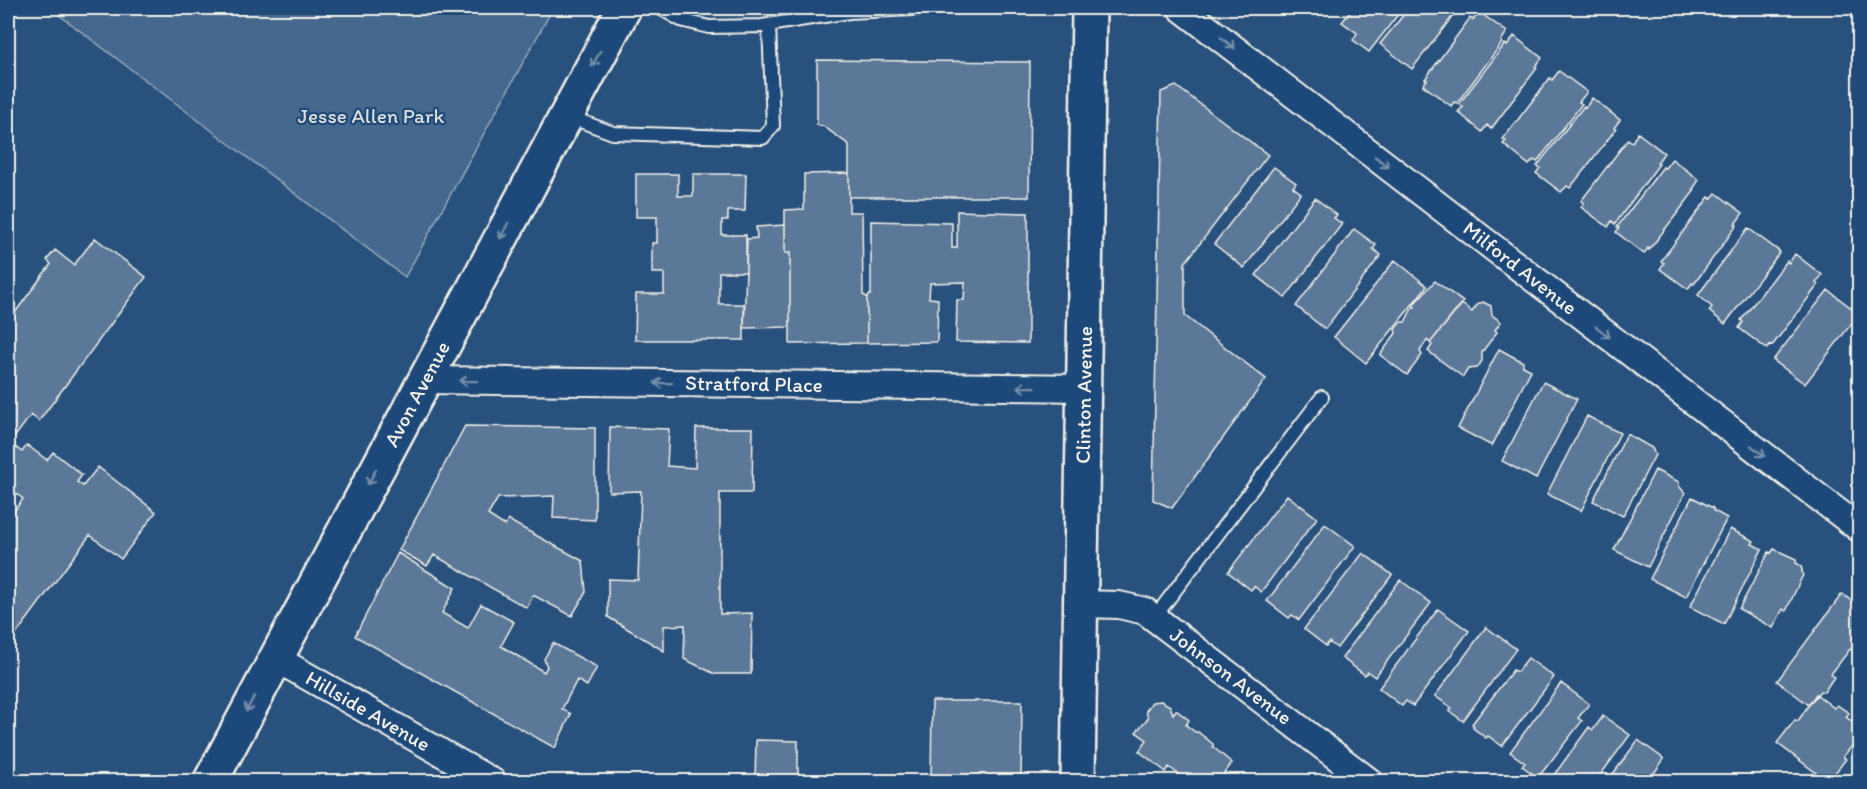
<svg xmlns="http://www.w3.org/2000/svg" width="1867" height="789" viewBox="0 0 1867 789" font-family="Itim,sans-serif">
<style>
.green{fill:#45688e;stroke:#9cacbb;stroke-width:1.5}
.building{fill:#5b7899;stroke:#f4f1e8;stroke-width:1.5}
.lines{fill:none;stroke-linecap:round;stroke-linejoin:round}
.lane-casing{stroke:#f4f1e8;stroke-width:16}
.street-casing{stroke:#f4f1e8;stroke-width:30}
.secondary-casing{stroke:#f4f1e8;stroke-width:38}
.lane{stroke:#1f4a7a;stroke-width:12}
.street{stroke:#1f4a7a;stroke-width:26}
.secondary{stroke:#1f4a7a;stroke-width:33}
.oneway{stroke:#748da6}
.labels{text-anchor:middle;stroke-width:4.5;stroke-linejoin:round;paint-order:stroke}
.park-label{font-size:21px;fill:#dadcda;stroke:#1f4a7a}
.street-label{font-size:21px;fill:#f4f1e8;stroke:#1f4a7a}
</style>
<rect width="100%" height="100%" fill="#28517e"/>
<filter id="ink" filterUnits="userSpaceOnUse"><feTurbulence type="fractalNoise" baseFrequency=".0167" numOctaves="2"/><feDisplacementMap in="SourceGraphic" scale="12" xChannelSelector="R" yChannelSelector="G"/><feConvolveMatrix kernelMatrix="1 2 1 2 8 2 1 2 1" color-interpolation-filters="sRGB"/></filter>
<g filter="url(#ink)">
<path class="green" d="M50 8H553L405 277Z"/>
<path class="building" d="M1353 8H1403L1369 52 1353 40 1357 33 1342 22Z
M1409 8H1459L1412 69 1380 44Z
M1479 12 1507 32 1501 41 1502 43 1457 103 1454 102 1451 106 1423 85 1427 80 1425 79 1470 18 1473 20Z
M1514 36 1542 58 1535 67 1537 68 1491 129 1487 125 1482 132 1458 112 1463 107 1459 104 1505 44 1507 46Z
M817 60 1030 62 1029 197H849V145L823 126 817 125Z
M1559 71 1587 92 1579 102 1582 104 1537 162 1534 160 1529 165 1503 144 1506 141 1503 139 1550 78 1552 80Z
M1176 86 1268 155 1185 263V316L1266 379 1172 508 1153 500 1161 92Z
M1592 98 1620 120 1614 128 1616 129 1570 188 1567 186 1561 192 1536 173 1540 168 1537 166 1584 106 1586 107Z
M1638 133 1664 153 1657 163 1659 164 1615 224 1612 221 1608 227 1581 207 1584 203 1581 201 1628 139 1632 142Z
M1672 159 1699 180 1693 189 1695 190 1649 250 1648 248 1644 254 1616 232 1619 228 1617 227 1663 167 1665 168Z
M1274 167 1296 183 1293 187 1301 193 1244 268 1214 244Z
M849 173V212H862L863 295 867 297V343L790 344V253H785V210L804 209V174Z
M636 174H678V196H693V174H746L745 211H728V220H722V235H746V272H719V304H744V340H635L636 294H664V273H652V243H657V217H636Z
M1716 193 1743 213 1735 224 1737 225 1694 284 1692 283 1688 289 1660 269 1664 263 1661 261 1709 197 1711 199Z
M1315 198 1337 215 1334 218 1342 224 1285 298 1256 275Z
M957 211 1028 213V343L956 342 957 300H964L965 282 930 283 929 298 938 299 937 342 867 343V297L871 294V221L952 223V248H957Z
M785 225V253H790V327L744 328 747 239 757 238 756 227Z
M1748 228 1780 252 1725 324 1709 311 1712 307 1698 295Z
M1354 229 1376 245 1373 249 1381 255 1325 329 1296 306Z
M95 238 146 277 39 421 31 415 10 443 22 452 27 445 47 460 53 452 82 475 77 482 83 486 98 467 156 512 121 559 90 535 8 645V519L23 499 8 487V322L51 264 47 260 55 250 74 265Z
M1795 254 1822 275 1816 283 1818 285 1772 346 1770 345 1767 349 1739 328 1743 322 1741 320 1787 261 1789 263Z
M1395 260 1427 286 1366 363 1334 337Z
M1435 281 1463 302 1430 343 1427 340 1420 351 1422 355 1407 375 1380 355 1396 333 1395 329 1401 322H1405L1412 308 1415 307 1413 305Z
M1828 290 1859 314 1805 384 1773 360Z
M1483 302 1491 306 1492 315 1501 322 1495 330 1497 332 1482 352V361L1477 368 1468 369 1463 377 1428 351 1432 345 1430 343 1462 304 1472 312 1478 304Z
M1499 349 1523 362V366L1531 370 1492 446 1458 428Z
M1543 382 1577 399 1536 479 1502 461Z
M1587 416 1620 433 1581 511 1547 494Z
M465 426 595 428V520L553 518 554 496 498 498 488 515 505 526 508 520 583 561 586 592 572 616 533 595 527 608 434 555 427 566 399 550Z
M610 427 669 429 667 466 695 468 696 428H753L752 493H720V614L752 613 751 674H715L684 659 685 625 664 626V651L608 617V579L638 580 641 491 609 492Z
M1627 434 1652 448 1655 455 1623 516 1593 501Z
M1655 470 1679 482V486L1685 493 1648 567 1614 550Z
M1287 495 1317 518 1261 592 1254 586 1251 590 1228 572Z
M1692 497 1713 508 1714 511 1727 518 1686 597 1650 579Z
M1325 524 1355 546 1299 620 1292 615 1289 618 1267 601Z
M1730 529 1754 541 1752 544 1762 549 1724 624 1690 607Z
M1774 549 1796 559V563L1801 566 1803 575 1786 611 1783 609 1773 628 1739 609 1769 552 1771 553Z
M398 553 455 588 442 613 468 628 481 604 514 622 501 646 544 672 547 667 544 659 553 643 597 667 587 686 577 680 562 709 571 714 555 748 355 636Z
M1363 553 1392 575 1337 648 1329 642 1326 646 1304 629Z
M1400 580 1431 603 1375 677 1368 672 1365 675 1342 658Z
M1842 594 1860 607V643L1854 650 1850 649 1831 674 1834 677 1824 692 1820 691 1809 705 1777 681Z
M1438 609 1469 631 1413 706 1406 701 1402 706 1379 688Z
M1486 627 1516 649 1463 721 1449 711 1452 708 1435 696Z
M1528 658 1554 677 1502 746 1488 736 1486 738 1473 728 1474 726 1472 724 1513 670 1517 672Z
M1561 683 1589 704 1578 718 1582 721 1540 775 1538 774 1536 776 1522 766 1525 763 1510 752Z
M1816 694 1834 708 1837 705 1849 713 1846 717 1860 727V736L1843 757 1846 759 1828 782 1777 743 1795 720 1798 721Z
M932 701H1022L1021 782H931Z
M1161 701 1170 706 1173 714 1176 710 1189 720 1186 725 1195 732H1198L1213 744V747L1232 763 1218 782H1202L1191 773 1186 780 1169 767 1166 772 1139 751 1147 740 1136 732 1148 718 1146 711 1152 702Z
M1603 716 1630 735 1595 782H1549L1589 727 1593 730Z
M756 740 798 741V782H755Z
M1638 740 1664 759 1652 776 1657 779 1655 782H1607Z"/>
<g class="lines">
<g class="lane-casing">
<path id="lane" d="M660 8 681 20 709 27 762 26 849 12 933 8
M567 116 613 133 763 138 773 126 769 25
M1154 618 1322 397"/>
</g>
<g class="street-casing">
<path id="street" d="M1181 8 1860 529
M424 380 1085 388
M1080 604 1119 605 1145 611 1370 782
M275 658 493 782"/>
</g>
<g class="secondary-casing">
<path id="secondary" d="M210 782 624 8
M1078 782 1089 8"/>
</g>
<use href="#lane" class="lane"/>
<use href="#street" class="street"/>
<use href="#secondary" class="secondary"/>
</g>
<defs><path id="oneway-shaft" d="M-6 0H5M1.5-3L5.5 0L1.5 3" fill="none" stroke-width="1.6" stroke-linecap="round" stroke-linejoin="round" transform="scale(1.5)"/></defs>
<g class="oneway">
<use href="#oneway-shaft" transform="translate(1228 43) rotate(38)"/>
<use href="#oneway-shaft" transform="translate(596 59) rotate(118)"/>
<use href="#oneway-shaft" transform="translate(1382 162) rotate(38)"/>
<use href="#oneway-shaft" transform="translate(504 231) rotate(118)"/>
<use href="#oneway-shaft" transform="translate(1603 332) rotate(38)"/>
<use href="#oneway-shaft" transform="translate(468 381) rotate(-179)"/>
<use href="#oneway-shaft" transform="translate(663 383) rotate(-179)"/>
<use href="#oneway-shaft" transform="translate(1026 387) rotate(-179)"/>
<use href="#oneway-shaft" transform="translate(1758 451) rotate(38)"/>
<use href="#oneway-shaft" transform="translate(372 477) rotate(118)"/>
<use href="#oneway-shaft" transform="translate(250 704) rotate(118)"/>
</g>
</g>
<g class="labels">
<g class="park-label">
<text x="371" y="123">Jesse Allen Park</text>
</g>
<g class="street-label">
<text transform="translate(1520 268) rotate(38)" y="7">Milford Avenue</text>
<text transform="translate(754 384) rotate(1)" y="7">Stratford Place</text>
<text transform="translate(417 394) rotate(-62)" y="7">Avon Avenue</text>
<text transform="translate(1084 395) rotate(-89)" y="7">Clinton Avenue</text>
<text transform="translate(1231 676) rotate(37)" y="7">Johnson Avenue</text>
<text transform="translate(368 711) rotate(30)" y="7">Hillside Avenue</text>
</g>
</g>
<rect width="1867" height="789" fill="none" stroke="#1f4a7a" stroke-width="30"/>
<rect x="15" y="15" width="1837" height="759" fill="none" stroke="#f4f1e8" stroke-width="2" filter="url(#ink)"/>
</svg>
